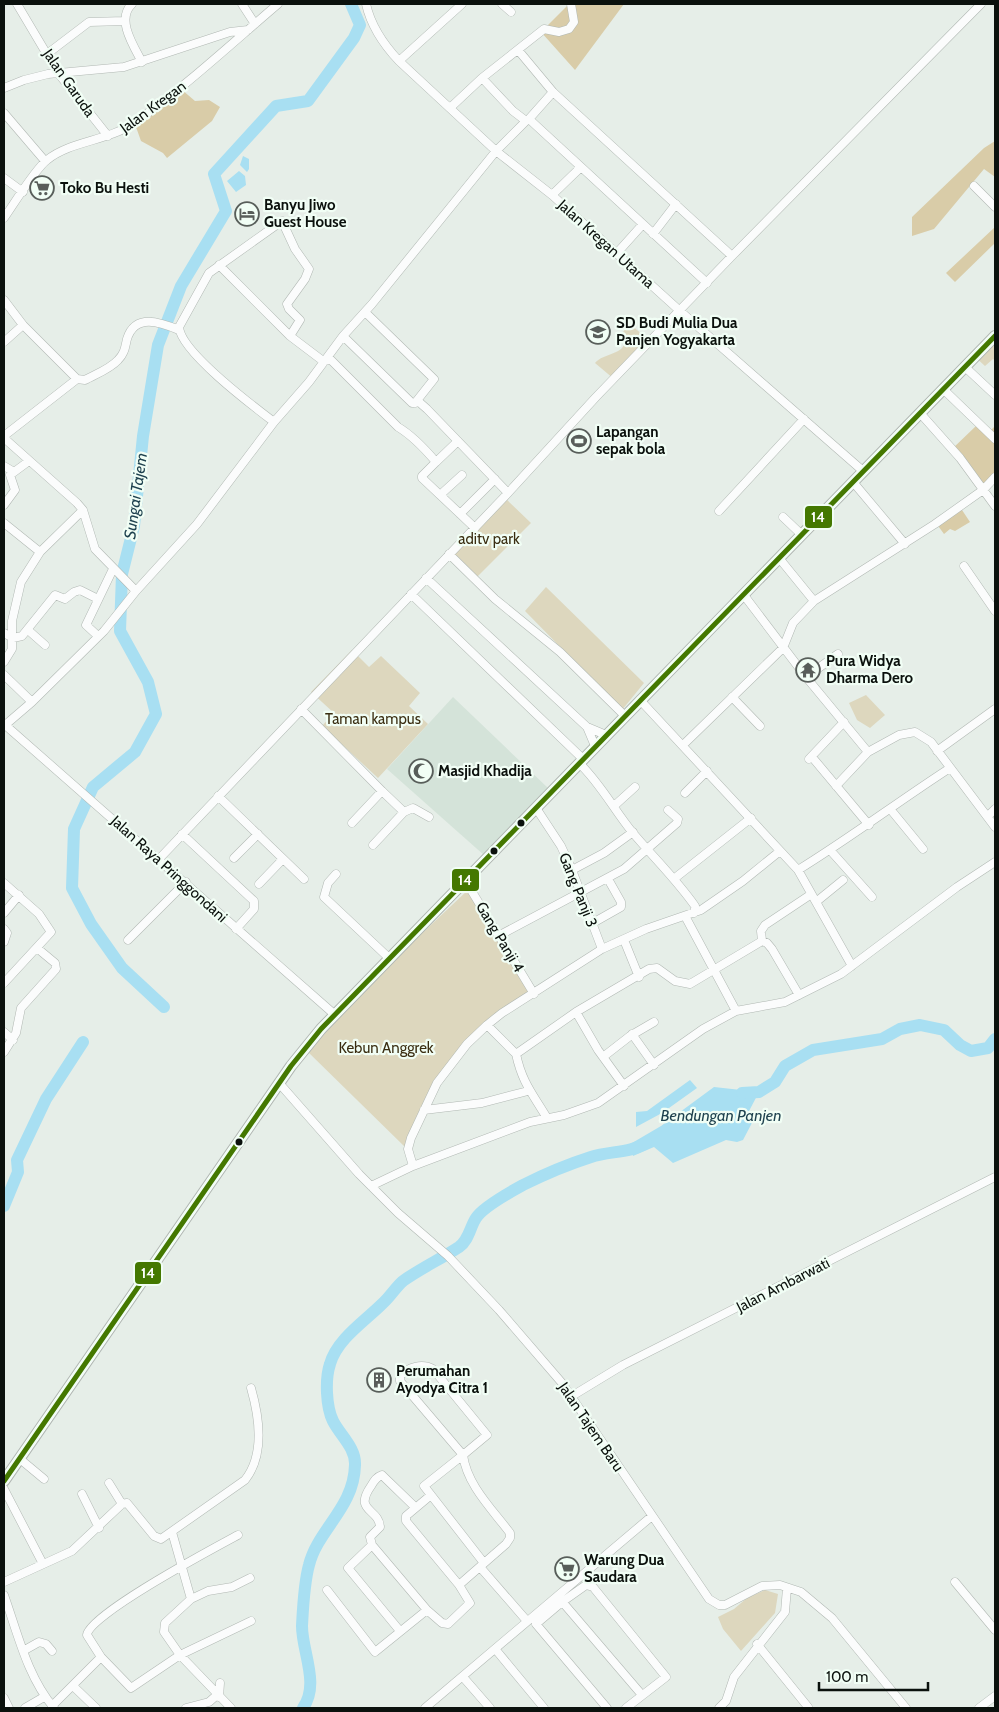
<svg xmlns="http://www.w3.org/2000/svg" width="999" height="1712" viewBox="0 0 999 1712" font-family="Cabin,sans-serif">
<style>
.built{fill:#d4e3d9}
.green{fill:#ddd7be}
.forest{fill:#d9cca8}
.water{fill:#a8dff2}
.lines{fill:none;stroke-linecap:round;stroke-linejoin:round}
.river{stroke:#a8dff2;stroke-width:12}
.minor-casing{stroke:#b1b8b3;stroke-width:9}
.secondary-casing{stroke:#b1b8b3;stroke-width:12}
.minor{stroke:#fbfcfc;stroke-width:8}
.secondary{stroke:#fbfcfc;stroke-width:10}
.bus-1-casing{stroke:#f1fef5;stroke-width:9}
.bus-1{stroke:#447800;stroke-width:5}
.bus-dot{fill:#0b110d;stroke:#f1fef5;stroke-width:2}
.labels{text-anchor:middle;stroke-width:4.5;stroke-linejoin:round;paint-order:stroke}
.street-label{font-size:15px;fill:#0b110d;stroke:#f1fef5}
.poi-label{font-size:15px;font-weight:bold;fill:#0b110d;stroke:#f1fef5;text-anchor:start}
.park-label{font-size:15px;fill:#3a2d11;stroke:#f1fef5}
.water-label{font-size:16px;font-style:italic;fill:#1f424f;stroke:#f1fef5}
.line-badge{stroke:#f1fef5;stroke-width:2}
.badge-label{font-size:14px;text-anchor:middle;font-weight:bold;fill:#fff}
</style>
<rect width="100%" height="100%" fill="#e6eee8"/>
<path class="built" d="M453 697 549 789 485 856 387 769Z"/>
<path class="green" d="M630 324 651 342 614 379 595 363C605 351 632 356 623 332Z
M995 334V361L993 359 985 366 974 356Z
M505 498 531 523 473 581 448 556Z
M546 587 644 683 622 710 525 611Z
M352 650 369 667 381 656 420 693 409 706 428 724 378 778 322 726 334 713 311 692Z
M866 695 885 715 870 728 857 720 849 703Z
M469 889 532 993 501 1010 440 1073 420 1109 405 1147 308 1052 344 1007Z
M765 1590 778 1594 775 1613 741 1651 723 1629 718 1617 734 1609 747 1598Z"/>
<path class="forest" d="M569 4H624L575 70 541 32Z
M181 89 195 101 209 100 220 107 212 121 167 158 163 153 141 141 136 127Z
M995 141V177L984 169 934 229 912 236V217L984 148Z
M995 227V243L955 282 946 273Z
M976 426 986 435 995 426V478L983 490 951 450Z
M960 507 970 522 955 531 950 529 944 534 936 523Z"/>
<path class="water" d="M243 156 249 159V169L247 172 240 165Z
M239 171 245 176 246 185 236 192 227 181Z
M690 1080 697 1088 662 1113 636 1127V1112L647 1111Z
M714 1087 759 1092 748 1113 754 1119 743 1140 737 1142 726 1140 673 1163 654 1147 633 1156 632 1143 661 1126Z"/>
<g class="lines">
<path class="river" d="M164 1007 122 968 91 924 72 888 74 829 93 787 135 752 156 714 148 682 120 631 122 574 134 526 143 436 158 345 181 286 226 211 214 174 276 106 308 101 354 38 360 25 351 4
M742 1093 759 1092 775 1082 785 1066 813 1050 882 1039 900 1029 920 1025 944 1030 960 1045 971 1051 988 1048 995 1039
M4 1206 18 1172 17 1160 46 1099 83 1042
M303 1708C320 1684 302 1652 302 1626 303 1607 304 1583 309 1565 318 1529 354 1508 355 1465 356 1448 340 1435 333 1421 326 1407 325 1379 330 1364 337 1339 365 1321 382 1304 390 1297 395 1288 403 1281 421 1268 441 1259 459 1247 469 1240 470 1227 476 1218 483 1207 512 1191 523 1185 545 1174 569 1164 591 1157 609 1151 631 1153 646 1143"/>
<g class="minor-casing">
<path id="minor" d="M17 4 58 73 108 136
M132 4C116 19 133 45 142 62
M242 4 255 24
M366 4C371 26 383 44 399 61L496 151 552 195 680 311 863 471
M502 4 511 12
M518 50 553 92 732 256
M47 54 89 22 125 21
M399 61 462 4
M4 88 24 80 48 74 124 67 230 32 248 30
M553 92 529 119 707 283
M451 107 482 78 544 29 559 32 569 29 574 22 571 4
M4 113 45 161
M4 178 23 192
M974 186 995 207
M552 195 580 168
M4 218C14 204 35 169 47 160 70 141 108 141 134 123 185 87 231 44 278 4
M653 234 676 204
M617 253 643 224
M219 265 290 336 323 361 331 360 398 427C413 436 425 449 436 462L422 476V478L475 528
M4 300 23 325 4 342
M365 312 434 379 415 403
M343 336 412 403 419 402 427 409 508 493
M965 367 995 395
M77 379 85 380C96 374 110 369 118 360 125 353 125 347 127 339 135 313 160 322 179 330
M943 389 995 439
M920 413 960 458 995 506
M274 422C253 406 181 352 179 327L209 273 282 221 295 249 309 269 305 279 287 304 289 309 300 320 290 336
M4 436 77 379 23 325
M4 438 77 503 83 510 95 549 136 591
M436 462 458 441
M4 466 14 472
M853 482 905 544
M440 495 462 475
M4 505 15 490 10 475 29 461
M719 511 804 419
M460 514 495 479
M783 517 802 535
M4 523 40 552
M449 554 495 599 560 652 625 716
M779 558 814 601
M964 566 995 611
M426 578 587 727 606 735
M411 594 583 759
M743 594 806 677 868 752
M28 630 45 645
M4 633 13 638 22 636 55 595 65 599 74 592 80 590 98 599
M98 636 86 625 113 569
M4 662 12 649V621L21 582 40 552 83 510
M4 675 32 702
M806 677 838 654
M732 697 760 726
M640 700 798 870 852 966
M301 709 382 791 352 823
M4 724 334 1014
M4 726 32 702 104 631 136 591 197 524 274 422 309 382 343 336 372 304 496 151 526 121 513 111 482 78
M587 727 595 746
M683 745 783 648 793 623 814 601 935 524 983 490 995 477
M937 751 995 709
M812 757 869 825
M809 759 844 722
M579 763C601 784 614 810 633 833 654 858 676 879 695 906L694 913
M836 786 868 752 899 735 915 732 931 742 995 827
M685 793 707 771
M218 796 304 879
M614 806 635 787
M536 808 561 846 572 870 602 949
M891 810 923 849
M404 812 413 808 429 817
M988 816 995 809
M182 834 254 901V909L236 929
M373 845 404 812 382 791
M830 850 872 897
M234 858 258 834
M159 859 508 493 596 397 732 256 981 4
M572 870 604 853 633 832
M798 870C850 838 899 801 950 768
M336 874 328 883 324 897 389 958
M675 878 751 818
M465 880 534 994
M4 883 39 914 51 932 4 983
M259 884 283 859
M816 902 843 880
M4 913 19 895
M685 916 736 1011
M591 924 621 907V902L608 879
M4 929 7 933 4 942
M500 935 624 869 677 823 678 819 668 810
M128 940 186 882
M624 940 639 977
M762 941 761 931 765 925 810 895
M576 1012 598 1050 624 1086
M487 1025 516 1054C522 1082 532 1093 547 1118
M4 1032 13 1040
M632 1034 654 1065
M4 1052 16 1033 21 1008 56 969 55 963 37 948
M516 1054 576 1012 649 969 657 968 675 981 690 984 762 941 767 943 772 949 799 995
M603 1057 630 1036 654 1022
M279 1083 359 1174 398 1213 448 1256 499 1310 562 1383 709 1599 719 1605H725L762 1586 780 1585 801 1592 832 1618 906 1708
M424 1110 482 1103 528 1091
M413 1166 530 1122 564 1115 598 1103 703 1029 736 1011 785 1002 841 974 957 887 995 862
M371 1186 413 1166 408 1149 411 1138 437 1083 467 1044 487 1025 502 1013 602 949 646 929 701 910 743 881 780 851
M572 1396 623 1365 995 1177
M20 1459 44 1479
M109 1483 122 1504
M4 1489 43 1564
M82 1494 99 1528
M431 1495 406 1516V1521L459 1585
M122 1504 127 1503 154 1536 161 1539 245 1480C265 1455 259 1416 251 1388
M172 1532 191 1599 165 1623 164 1632 180 1655 231 1708
M238 1535C214 1548 88 1615 87 1635L101 1657 131 1688 180 1655 251 1621
M372 1545 427 1610
M480 1567 527 1621
M4 1582 72 1551 122 1504
M955 1582 995 1630
M327 1590 375 1652 427 1610 442 1623 448 1624 470 1603 459 1585 506 1544 510 1538V1533C492 1509 467 1485 463 1455L487 1435 433 1369C422 1363 408 1367 400 1376V1381L463 1455 424 1486 484 1563
M4 1595C18 1634 27 1676 54 1708
M559 1598 642 1695
M191 1599 208 1591 232 1587 250 1578
M400 1631 348 1568 372 1545 370 1537 380 1527C379 1508 353 1512 371 1486 374 1481 376 1477 382 1475L385 1478 415 1507
M757 1644 808 1707
M496 1650 544 1708
M23 1651 39 1642 46 1644 52 1651
M463 1677 490 1708
M73 1686 96 1708
M219 1697 220 1683
M4 1698 9 1708
M52 1706 101 1657
M25 1708 44 1697
M186 1708 209 1702 217 1695
M425 1708 652 1516
M607 1708 536 1624 562 1602 586 1585 593 1587 666 1677 626 1708
M719 1708 726 1701 734 1677 785 1612 787 1588
M979 1708 995 1696"/>
</g>
<g class="secondary-casing">
<path id="secondary" d="M4 1481 291 1066 321 1029 995 336"/>
</g>
<use href="#minor" class="minor"/>
<use href="#secondary" class="secondary"/>
<g class="bus-1-casing">
<path id="bus-1" d="M4 1481 291 1066 321 1029 995 336"/>
</g>
<use href="#bus-1" class="bus-1"/>
</g>
<defs>
<g id="supermarket-ring" transform="scale(1.25)"><circle r="9.5" fill="#f1fef5" stroke="#585e5a" stroke-width="1.5"/><path d="M-6-5.5h2.5l.6 2H6L4.5 2H-2.5L-4.4-4H-6ZM-1.5 3.2a1.3 1.3 0 1 0 .1 0ZM3 3.2a1.3 1.3 0 1 0 .1 0Z" fill="#585e5a"/></g>
<g id="hotel-ring" transform="scale(1.25)"><circle r="9.5" fill="#f1fef5" stroke="#585e5a" stroke-width="1.5"/><path d="M-6-4.5h1.5V1H6V5H4.5V3h-9V5H-6ZM-4 0a1.8 1.8 0 1 1 3.6 0ZM.5 0V-2.5h3Q6-2.5 6 0Z" fill="#585e5a"/></g>
<g id="school-ring" transform="scale(1.25)"><circle r="9.5" fill="#f1fef5" stroke="#585e5a" stroke-width="1.5"/><path d="M0-5L7-2L0 1L-7-2ZM-4 1L0 2.5L4 1V4Q0 6-4 4Z" fill="#585e5a"/></g>
<g id="stadium-ring" transform="scale(1.25)"><circle r="9.5" fill="#f1fef5" stroke="#585e5a" stroke-width="1.5"/><path d="M0-5a6.5 5 0 1 0 0 10a6.5 5 0 1 0 0-10ZM-3.5-1.8h7v3.6h-7Z" fill="#585e5a"/></g>
<g id="temple-ring" transform="scale(1.25)"><circle r="9.5" fill="#f1fef5" stroke="#585e5a" stroke-width="1.5"/><path d="M0-6L5-2H3V0L6.5 2.5H4V6H1.5V3h-3V6H-4V2.5H-6.5L-3 0V-2H-5Z" fill="#585e5a"/></g>
<g id="mosque-ring" transform="scale(1.25)"><circle r="9.5" fill="#f1fef5" stroke="#585e5a" stroke-width="1.5"/><path d="M3.5-4.9A6 6 0 1 0 3.5 4.9A5 5 0 1 1 3.5-4.9Z" fill="#585e5a"/></g>
<g id="building-ring" transform="scale(1.25)"><circle r="9.5" fill="#f1fef5" stroke="#585e5a" stroke-width="1.5"/><path d="M-4-6H4V6H1V3H-1V6H-4ZM-2.5-4.3h1.7v1.8h-1.7ZM.8-4.3h1.7v1.8H.8ZM-2.5-1h1.7V.8h-1.7ZM.8-1h1.7V.8H.8Z" fill="#585e5a"/></g>
</defs>
<g fill-rule="evenodd">
<use href="#supermarket-ring" x="42" y="188"/>
<use href="#hotel-ring" x="247" y="214"/>
<use href="#school-ring" x="598" y="332"/>
<use href="#stadium-ring" x="579" y="441"/>
<use href="#temple-ring" x="808" y="670"/>
<use href="#mosque-ring" x="421" y="771"/>
<use href="#building-ring" x="379" y="1380"/>
<use href="#supermarket-ring" x="567" y="1569"/>
</g>
<g class="bus-dot">
<circle cx="521" cy="823" r="4.5"/>
<circle cx="494" cy="851" r="4.5"/>
<circle cx="239" cy="1142" r="4.5"/>
</g>
<g class="labels">
<g class="street-label">
<text transform="translate(69 83) rotate(55)" y="5">Jalan Garuda</text>
<text transform="translate(153 107) rotate(-36)" y="5">Jalan Kregan</text>
<text transform="translate(606 244) rotate(42)" y="5">Jalan Kregan Utama</text>
<text transform="translate(169 869) rotate(42)" y="5">Jalan Raya Pringgondani</text>
<text transform="translate(578 890) rotate(68)" y="5">Gang Panji 3</text>
<text transform="translate(500 937) rotate(59)" y="5">Gang Panji 4</text>
<text transform="translate(783 1285) rotate(-27)" y="5">Jalan Ambarwati</text>
<text transform="translate(591 1427) rotate(56)" y="5">Jalan Tajem Baru</text>
</g>
<g class="poi-label">
<text x="60" y="193">Toko Bu Hesti</text>
<text x="264" y="210">Banyu Jiwo<tspan x="264" dy="17">Guest House</tspan></text>
<text x="616" y="328">SD Budi Mulia Dua<tspan x="616" dy="17">Panjen Yogyakarta</tspan></text>
<text x="596" y="437">Lapangan<tspan x="596" dy="17">sepak bola</tspan></text>
<text x="826" y="666">Pura Widya<tspan x="826" dy="17">Dharma Dero</tspan></text>
<text x="438" y="776">Masjid Khadija</text>
<text x="396" y="1376">Perumahan<tspan x="396" dy="17">Ayodya Citra 1</tspan></text>
<text x="584" y="1565">Warung Dua<tspan x="584" dy="17">Saudara</tspan></text>
</g>
<g class="park-label">
<text x="489" y="544">aditv park</text>
<text x="373" y="724">Taman kampus</text>
<text x="386" y="1053">Kebun Anggrek</text>
</g>
<g class="water-label">
<text transform="translate(135 496) rotate(-82)" y="6">Sungai Tajem</text>
<text x="721" y="1121">Bendungan Panjen</text>
</g>
</g>
<g class="line-badge">
<rect x="804" y="505" width="29" height="24" rx="5" fill="#447800"/>
<rect x="451" y="868" width="29" height="24" rx="5" fill="#447800"/>
<rect x="134" y="1261" width="28" height="24" rx="5" fill="#447800"/>
</g>
<g class="badge-label">
<text x="818" y="522">14</text>
<text x="465" y="885">14</text>
<text x="148" y="1278">14</text>
</g>
<rect width="999" height="1712" fill="none" stroke="#0b110d" stroke-width="10"/>
<path d="M819 1682v8h109v-8" fill="none" stroke="#0b110d" stroke-width="2.5"/>
<text x="826" y="1682" font-size="15" fill="#0b110d" stroke="#f1fef5" stroke-width="4" paint-order="stroke">100 m</text>
</svg>
